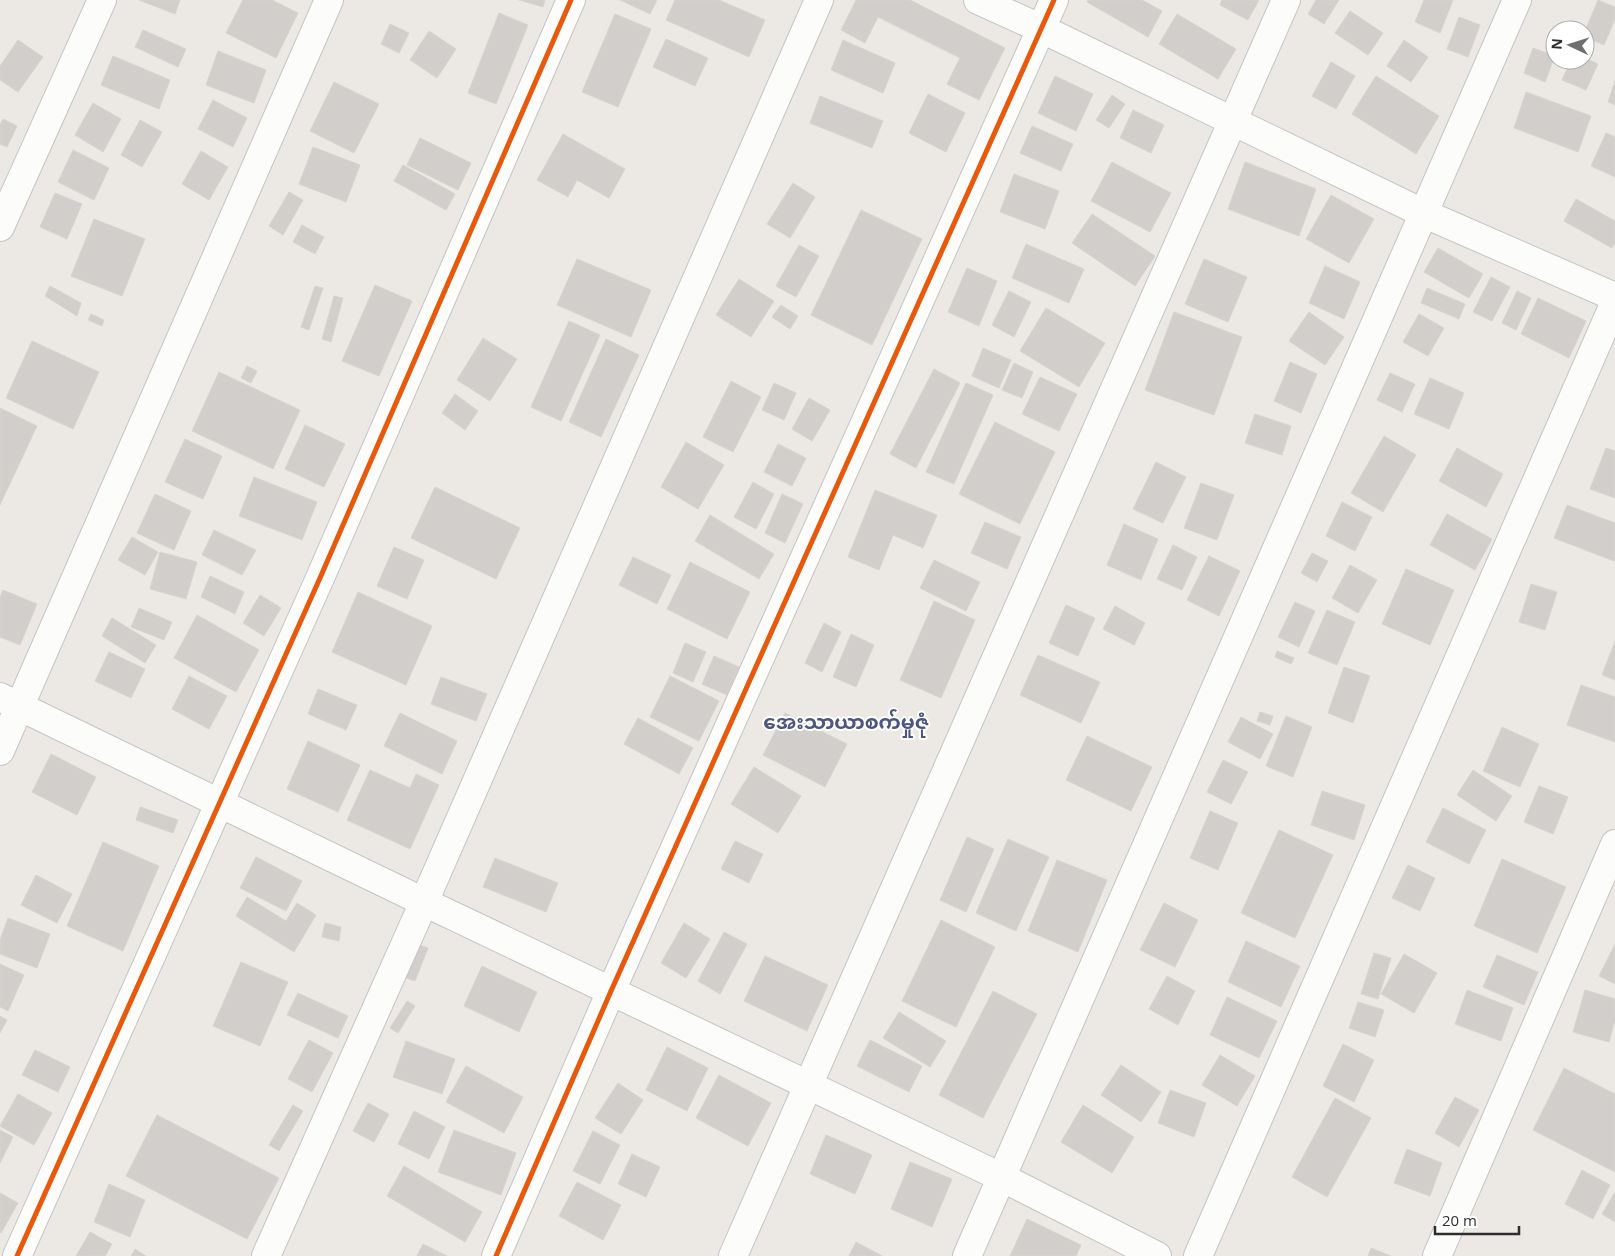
<svg xmlns="http://www.w3.org/2000/svg" width="1615" height="1256" viewBox="0 0 1615 1256" font-family="'Open Sans','Noto Sans Myanmar',sans-serif">
<style>
.building{fill:#d1cecb;stroke:#d7d4d0}
.lines{fill:none;stroke-linecap:round;stroke-linejoin:round}
.minor-casing{stroke:#c5c4c5;stroke-width:30}
.minor{stroke:#fcfcfb;stroke-width:28}
.cycleway-casing{stroke:#fff;stroke-width:8}
.cycleway{stroke:#e8590c;stroke-width:5}
.labels{text-anchor:middle;stroke-width:4;stroke-linejoin:round;paint-order:stroke}
.district-label{font-size:20px;font-weight:bold;fill:#4d5680;stroke:#fff}
</style>
<rect width="100%" height="100%" fill="#ece8e4"/>
<path class="building" d="M139 0H180L175 14Z
M243 0H272L298 13 276 58 226 33Z
M519 0H545L543 7Z
M620 0H657L650 14Z
M675 0H719L765 20 749 57 666 20Z
M856 0H910L1005 48 979 100 947 84 960 58 878 17 865 43 841 30Z
M1088 0H1142L1162 11 1148 37 1087 2Z
M1222 0H1259L1248 20 1220 5Z
M1316 0H1339L1324 24 1308 14Z
M1424 0H1453L1440 33 1415 22Z
M1598 0 1615 7V19L1604 45 1585 37V31Z
M1350 11 1383 33 1368 55 1335 33Z
M499 13 528 25 496 104 468 93Z
M615 14 651 29 618 107 582 92Z
M1177 14 1236 49 1218 79 1159 44Z
M1459 17 1480 25 1468 57 1447 49Z
M390 24 409 33 399 53 381 44Z
M143 30 186 49 178 67 135 47Z
M429 31 456 49 437 78 410 60Z
M666 39 708 58 695 86 653 67Z
M18 40 43 57 18 92 0 80V66Z
M843 40 895 63 883 93 831 70Z
M1404 40 1428 57 1411 82 1387 66Z
M1533 48 1555 56 1545 82 1524 73Z
M218 51 266 70 254 103 206 85Z
M113 56 170 80 159 109 101 85Z
M1585 58 1598 64 1586 90 1562 80 1571 60H1585Z
M1331 62 1355 76 1336 109 1312 96Z
M1055 76 1093 94 1076 131 1038 113Z
M1376 76 1439 116 1416 154 1352 114Z
M1615 81V105L1608 102Z
M334 82 379 104 354 153 310 131Z
M1526 92 1591 116 1578 152 1514 128Z
M928 94 965 113 946 152 909 133Z
M1112 95 1125 104 1109 128 1096 120Z
M820 96 883 121 872 148 810 123Z
M213 100 247 118 233 147 198 129Z
M93 103 121 119 103 152 75 135Z
M1133 110 1164 125 1151 153 1120 138Z
M3 119 17 126 7 147 0 144V125Z
M140 120 162 132 142 167 121 155Z
M1032 126 1073 144 1061 171 1020 153Z
M1606 133 1615 137V177L1591 166Z
M563 134 625 169 609 198 577 180 568 197 537 180Z
M420 138 471 163 458 190 407 165Z
M313 147 360 165 346 202 299 184Z
M73 150 109 168 94 200 58 182Z
M201 151 228 167 209 200 182 184Z
M1112 162 1171 193 1150 232 1091 201Z
M1245 162 1316 189 1299 236 1228 209Z
M403 165 455 194 446 210 394 181Z
M1014 174 1059 191 1045 229 1000 212Z
M793 183 815 197 790 238 767 224Z
M289 192 303 200 283 235 269 226Z
M55 193 82 204 67 239 40 227Z
M1331 195 1374 219 1349 263 1306 239Z
M1576 199 1615 221V243L1612 248 1564 221Z
M861 210 922 239 872 345 811 315Z
M1092 214 1155 256 1135 286 1072 243Z
M94 219 145 239 122 296 71 276Z
M302 225 324 237 315 254 293 242Z
M1026 244 1084 269 1069 303 1012 278Z
M799 245 819 256 796 297 776 286Z
M1438 248 1483 274 1469 298 1424 272Z
M577 259 651 290 631 337 557 305Z
M1204 259 1247 277 1228 322 1185 304Z
M1325 266 1360 282 1344 319 1309 303Z
M967 268 997 281 979 326 948 312Z
M1491 277 1510 287 1492 321 1473 312Z
M739 279 774 301 751 337 716 315Z
M375 285 412 301 379 376 342 361Z
M50 286 81 303 77 316 45 296Z
M315 286 323 288 309 330 301 327Z
M1427 288 1465 304 1459 319 1421 303Z
M1009 291 1031 302 1014 337 992 325Z
M1517 291 1531 298 1516 330 1502 323Z
M334 296 343 298 331 342 322 339Z
M1538 298 1586 321 1569 358 1521 334Z
M781 305 798 316 790 329 772 317Z
M1046 308 1105 343 1079 387 1020 351Z
M1174 312 1242 337 1214 415 1145 390Z
M1309 312 1344 337 1325 365 1289 341Z
M91 314 104 320 102 326 88 320Z
M1419 314 1444 328 1428 356 1403 342Z
M569 321 600 335 561 421 531 407Z
M483 338 517 359 490 401 457 380Z
M606 339 639 355 601 437 569 422Z
M32 341 99 372 73 429 6 398Z
M983 348 1011 360 999 388 972 376Z
M1290 362 1317 374 1301 413 1274 401Z
M1014 363 1033 372 1022 398 1002 390Z
M247 366 257 371 251 383 241 378Z
M934 369 960 383 916 468 890 454Z
M219 372 300 410 273 469 192 431Z
M1390 373 1415 384 1402 412 1377 400Z
M1040 377 1077 394 1059 431 1022 414Z
M1430 378 1464 393 1449 429 1414 414Z
M731 381 761 397 733 452 703 437Z
M774 383 796 393 784 420 762 410Z
M966 383 993 395 954 484 926 472Z
M455 394 478 411 465 430 442 413Z
M809 398 830 410 812 441 792 429Z
M0 408 37 426 0 505Z
M1255 414 1291 426 1282 455 1245 443Z
M995 422 1055 452 1020 524 959 494Z
M305 425 345 444 324 487 285 469Z
M1384 436 1416 455 1383 512 1351 493Z
M185 439 222 456 203 499 165 482Z
M686 442 724 465 698 509 661 487Z
M778 444 806 458 792 486 764 472Z
M1457 448 1503 474 1486 507 1439 481Z
M1606 448 1615 451V498L1590 489Z
M1156 462 1186 477 1163 523 1133 509Z
M254 477 317 502 302 540 239 516Z
M753 482 774 494 756 529 734 517Z
M1201 483 1234 495 1217 540 1184 528Z
M435 487 520 528 496 579 411 538Z
M875 490 937 515 923 548 893 535 879 570 848 557Z
M155 494 191 511 174 550 137 533Z
M782 494 803 504 785 543 765 533Z
M1342 502 1372 517 1355 551 1326 536Z
M1567 505 1615 523V558L1614 561 1554 538Z
M1447 514 1492 539 1475 570 1430 545Z
M710 515 774 554 759 579 695 541Z
M985 522 1021 537 1007 569 971 553Z
M1124 524 1158 539 1141 580 1107 565Z
M214 530 256 550 242 575 202 555Z
M132 537 158 552 145 575 118 560Z
M1173 545 1197 557 1182 590 1157 579Z
M394 547 424 560 407 599 377 586Z
M160 552 197 562 186 599 150 589Z
M1312 553 1328 561 1317 582 1301 573Z
M1209 556 1240 571 1219 616 1187 600Z
M633 557 671 575 657 604 619 585Z
M934 560 980 582 966 611 920 588Z
M690 562 750 592 727 639 667 609Z
M1350 565 1377 580 1358 613 1332 598Z
M1406 569 1454 590 1430 645 1382 624Z
M210 576 244 592 235 614 201 597Z
M1531 584 1557 592 1545 630 1519 622Z
M3 590 37 604 20 645 0 637V597Z
M358 592 432 626 406 685 332 652Z
M260 595 281 608 264 636 243 623Z
M934 601 975 620 941 698 900 680Z
M1295 602 1315 611 1299 647 1278 637Z
M1066 605 1095 618 1078 656 1049 643Z
M1115 606 1145 623 1134 645 1103 629Z
M139 608 172 622 164 640 131 627Z
M1327 610 1355 622 1337 665 1308 653Z
M197 615 259 650 236 692 174 658Z
M112 618 156 645 145 663 102 636Z
M824 623 841 632 822 672 805 663Z
M851 634 874 645 856 687 833 677Z
M1615 641V680L1602 675Z
M685 643 706 652 693 682 673 673Z
M1277 651 1294 658 1291 664 1275 657Z
M109 652 145 669 131 698 95 681Z
M1038 655 1100 682 1081 723 1020 695Z
M714 656 739 667 727 695 702 684Z
M1344 667 1370 676 1353 723 1328 713Z
M189 676 227 696 209 729 172 709Z
M670 676 719 701 699 741 650 717Z
M441 677 487 694 476 721 431 704Z
M1581 685 1615 697V742L1567 725Z
M318 689 357 705 346 730 308 714Z
M1260 712 1273 716 1270 725 1257 721Z
M400 713 457 741 442 774 384 746Z
M785 713 847 744 825 787 763 755Z
M1286 716 1312 727 1293 777 1266 766Z
M1241 717 1273 734 1260 759 1228 742Z
M638 718 693 748 679 774 624 744Z
M1502 727 1539 744 1520 787 1483 771Z
M1087 736 1152 767 1131 811 1066 780Z
M308 741 360 765 338 812 287 789Z
M51 754 96 777 77 815 32 792Z
M1223 760 1248 772 1231 804 1207 792Z
M754 767 801 796 778 833 731 804Z
M370 770 410 788 416 774 439 785 410 849 347 820Z
M1473 770 1512 796 1496 821 1457 795Z
M1539 786 1568 797 1553 834 1524 822Z
M1322 791 1365 805 1354 840 1311 825Z
M140 807 178 820 173 833 136 820Z
M1443 808 1486 830 1469 864 1426 842Z
M1210 811 1238 823 1218 870 1190 858Z
M1279 830 1333 855 1295 938 1241 913Z
M967 837 994 849 966 912 940 900Z
M1008 839 1049 857 1016 931 976 913Z
M735 841 763 854 749 883 721 869Z
M103 842 159 866 123 951 67 926Z
M256 857 302 881 286 911 240 888Z
M495 858 558 883 546 912 483 887Z
M1502 859 1566 887 1537 953 1474 926Z
M1057 860 1107 880 1078 952 1028 931Z
M1408 865 1435 878 1420 911 1392 898Z
M36 875 72 894 57 923 21 905Z
M247 897 286 921 297 903 316 915 294 952 236 916Z
M1164 903 1198 920 1175 967 1140 950Z
M8 918 50 934 37 968 0 954V940Z
M941 920 995 947 956 1027 902 1001Z
M325 923 341 927 339 941 322 937Z
M684 923 710 939 686 978 661 963Z
M724 932 747 944 720 994 698 981Z
M1246 941 1300 966 1281 1007 1228 982Z
M1615 944V984L1599 976Z
M419 945 428 948 415 981 406 978Z
M1374 953 1391 958 1378 999 1361 994Z
M1404 954 1437 973 1414 1013 1381 994Z
M1497 955 1538 972 1524 1005 1483 987Z
M765 956 828 985 807 1031 744 1001Z
M241 962 288 982 260 1046 213 1026Z
M0 964 24 975 8 1011 0 1007Z
M482 966 537 992 519 1032 464 1006Z
M1167 976 1195 991 1178 1025 1149 1009Z
M1467 990 1513 1008 1501 1041 1455 1024Z
M1585 990 1615 999V1020L1609 1042 1573 1032Z
M993 991 1037 1014 983 1118 939 1095Z
M298 993 348 1016 338 1038 287 1015Z
M1227 997 1277 1021 1259 1058 1210 1035Z
M407 1001 415 1006 398 1033 390 1028Z
M1358 1002 1384 1010 1375 1037 1349 1028Z
M899 1012 946 1041 930 1067 883 1038Z
M0 1016 7 1020 0 1033Z
M309 1040 333 1053 312 1092 288 1079Z
M870 1040 922 1066 909 1092 857 1066Z
M406 1041 455 1059 442 1094 393 1077Z
M1343 1044 1374 1060 1354 1102 1323 1086Z
M667 1047 708 1068 687 1111 646 1090Z
M35 1050 70 1067 58 1092 22 1075Z
M1220 1055 1255 1076 1237 1106 1202 1085Z
M1121 1065 1161 1092 1141 1122 1101 1095Z
M466 1066 523 1097 504 1133 446 1102Z
M1564 1068 1615 1094V1172L1533 1130Z
M719 1075 771 1103 748 1146 696 1118Z
M618 1083 643 1100 621 1134 595 1118Z
M1170 1090 1206 1103 1194 1137 1158 1123Z
M18 1094 52 1113 34 1145 0 1126Z
M1455 1097 1479 1110 1459 1147 1435 1133Z
M1335 1098 1371 1118 1327 1197 1292 1177Z
M368 1103 389 1114 374 1142 353 1131Z
M293 1105 303 1111 279 1151 269 1145Z
M1083 1105 1134 1137 1112 1173 1061 1142Z
M414 1111 445 1127 429 1159 398 1144Z
M157 1115 279 1178 247 1239 126 1176Z
M0 1130 13 1137 0 1163Z
M454 1130 516 1153 501 1195 438 1172Z
M593 1131 620 1145 600 1184 573 1171Z
M826 1135 872 1155 855 1194 810 1174Z
M1407 1149 1442 1163 1430 1196 1394 1183Z
M632 1154 660 1167 646 1197 618 1184Z
M910 1162 952 1179 932 1227 891 1209Z
M404 1166 482 1212 465 1242 387 1196Z
M1582 1170 1610 1185 1593 1219 1565 1204Z
M577 1182 621 1205 603 1240 559 1216Z
M109 1184 145 1200 130 1237 94 1222Z
M1615 1192V1222L1602 1214Z
M0 1193 18 1203 1 1233 0 1232Z
M1027 1219 1081 1245 1076 1256H1010Z
M90 1232 112 1244 105 1256H76Z
M856 1242 882 1256H849Z
M423 1244 447 1256H417Z
M1371 1248 1391 1256H1368Z
M135 1249 146 1256H131Z"/>
<g class="lines">
<g class="minor-casing">
<path id="minor" d="M978 0 1042 29 1425 214 1615 297
M0 227 102 0
M0 697 424 902 1001 1177 1157 1256
M0 751 329 0
M17 1256 320 578 571 0
M266 1256 424 902 819 0
M496 1256 611 991 1054 0
M733 1256 1286 0
M967 1256 1517 0
M1198 1256 1615 302
M1437 1256 1615 844"/>
</g>
<use href="#minor" class="minor"/>
<g class="cycleway-casing">
<path id="cycleway" d="M17 1256 320 578 571 0
M496 1256 611 991 1054 0"/>
</g>
<use href="#cycleway" class="cycleway"/>
</g>
<g class="labels">
<g class="district-label">
<text x="846" y="729">အေးသာယာစက်မှုဇုံ</text>
</g>
</g>
<g transform="translate(1570 45) rotate(274)"><circle r="24" fill="#ffffff" stroke="#ababab"/>
<path d="M0-4L9 19L0 12L-9 19Z" fill="#706f6e"/>
<text y="-8" font-size="14" font-weight="bold" text-anchor="middle" fill="#2e2e2e">N</text>
</g>
<path d="M1435 1226v8h84v-8" fill="none" stroke="#2e2e2e" stroke-width="2.5"/>
<text x="1442" y="1226" font-size="15" fill="#2e2e2e" stroke="#ffffff" stroke-width="4" paint-order="stroke">20 m</text>
</svg>
